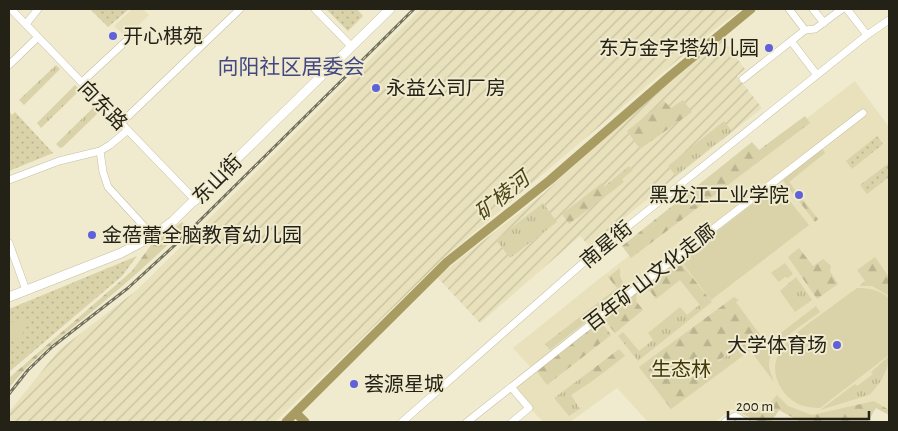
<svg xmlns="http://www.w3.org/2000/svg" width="898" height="431" viewBox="0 0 898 431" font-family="'Alegreya Sans','Noto Sans SC',sans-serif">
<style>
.built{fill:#e8e1bc}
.industrial{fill:url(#industrial-furrows)}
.grass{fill:url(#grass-tufts)}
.forest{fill:url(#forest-firs)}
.park{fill:url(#park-dots)}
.garden{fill:#dad2a8}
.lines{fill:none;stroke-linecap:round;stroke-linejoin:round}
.river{stroke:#a89c62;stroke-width:9}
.minor-casing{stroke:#c5bfa3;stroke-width:8}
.major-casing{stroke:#c5bfa3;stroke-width:10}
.minor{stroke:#fff;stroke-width:7}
.major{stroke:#fff;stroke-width:9}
.rail-casing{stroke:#73705e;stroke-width:3}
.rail{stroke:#f0ebce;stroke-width:1;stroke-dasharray:4;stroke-linecap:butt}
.poi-dot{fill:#5f61da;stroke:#f0ebce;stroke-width:2}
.labels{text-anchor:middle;stroke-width:4;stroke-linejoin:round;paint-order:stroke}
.poi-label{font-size:20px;fill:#242217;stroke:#f0ebce;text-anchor:start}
.street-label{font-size:20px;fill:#242217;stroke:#f0ebce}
.park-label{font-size:20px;fill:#413806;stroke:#f0ebce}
.neighbourhood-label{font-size:21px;fill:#424784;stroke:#f0ebce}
.water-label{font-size:21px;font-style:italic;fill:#4d4415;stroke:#f0ebce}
</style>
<defs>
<pattern id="industrial-furrows" width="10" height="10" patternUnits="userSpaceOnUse" patternTransform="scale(1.25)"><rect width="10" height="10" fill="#e8e1bc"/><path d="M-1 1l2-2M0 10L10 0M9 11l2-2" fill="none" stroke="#c7c1a1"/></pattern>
<pattern id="grass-tufts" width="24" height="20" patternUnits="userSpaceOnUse" patternTransform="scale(1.25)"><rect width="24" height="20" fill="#dad2a8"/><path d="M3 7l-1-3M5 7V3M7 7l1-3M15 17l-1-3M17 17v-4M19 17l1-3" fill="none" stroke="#bbb490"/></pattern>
<pattern id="forest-firs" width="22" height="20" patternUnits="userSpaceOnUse" patternTransform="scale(1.25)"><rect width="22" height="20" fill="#dad2a8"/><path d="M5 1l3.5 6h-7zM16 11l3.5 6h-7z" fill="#bbb490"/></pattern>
<pattern id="park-dots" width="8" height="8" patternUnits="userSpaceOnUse" patternTransform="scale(1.25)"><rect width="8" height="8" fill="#dad2a8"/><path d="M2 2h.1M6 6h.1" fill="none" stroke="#bbb490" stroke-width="1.8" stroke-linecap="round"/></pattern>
</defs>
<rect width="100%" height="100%" fill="#f0ebce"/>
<path class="built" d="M132 9H143L149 15 126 37 114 26Z
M855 81 889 127V415L876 408 867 422H801L779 410 771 422H760L732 409 715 422H648L617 388 570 422H543L513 390 532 369 513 348 599 279Z"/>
<path class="industrial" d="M421 9H741L693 47 445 257 275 422H9V412L59 350 137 290Z
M720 36 745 69 737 76 762 108 589 246 580 236 480 323 437 277 543 194 698 54Z"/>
<path class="grass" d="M56 65 60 69 24 105 19 100Z
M75 85 80 90 41 128 37 123Z
M95 106 100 111 63 147 60 148 56 144Z
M724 121 732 131 676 176 668 166Z
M629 166 633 170 622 179 624 182 610 193 605 186Z
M543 203 557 222 510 258 496 240Z
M785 263 793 274 788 278 785 277 779 282 771 273Z
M796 277 812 300 795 312 780 291Z
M699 305 703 309 638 361 618 336 623 332 639 351 653 340 648 333 680 307 687 315Z
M758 332 764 340 724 370 718 362Z
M889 356C889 370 879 386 869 395L820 410 855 384 857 386 873 374 871 372Z
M585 375 591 382 571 395 580 409 569 416 554 398Z"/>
<path class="forest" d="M683 100 692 112 640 149 627 131 664 101 671 108Z
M805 116 810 123 631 258 622 246 752 142 759 150Z
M822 148 825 153 789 182 818 219 815 222 782 179Z
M602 183 610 193 569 224 562 214Z
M182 222 186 227C155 258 122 287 88 315 60 338 31 359 9 388V378L132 271 151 245Z
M799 248 813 266 823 259 831 266 830 271 838 284 817 299 788 257Z
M875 257 889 277V296L872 286H859L865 281 857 270Z
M677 258 712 302 703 309 680 280 656 299 650 291 643 289 641 287Z
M620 268V276L625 287 622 293 550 350 545 344 617 288 608 277Z
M635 291 637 293 636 301 643 310 615 333 602 317Z
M734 297 739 300 736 302 758 332 718 361 724 370 671 409 639 367Z
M599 319 611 335 547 385 535 369Z
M619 349 625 356 591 382 585 375Z
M777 395 788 406 812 415 874 401 889 410V415L876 408 867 422H801L779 410 771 422H760L740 413 748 409 763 411Z"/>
<path class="park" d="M90 9H129L108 27Z
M326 9H357L363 16 348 31Z
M9 111 12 115 15 112 53 153 9 171Z
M877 136 883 144 852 169 846 161Z
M889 163V177L867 194 860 185Z
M137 256 122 276 9 372V309Z"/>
<path class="garden" d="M777 185 809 225 711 300 680 260Z
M857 288C870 288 879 290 889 298V355L820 408C804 408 790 403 781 388 762 356 793 335 816 318 830 308 843 298 857 288Z
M816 306 820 312C806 323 771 343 769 362 768 368 772 376 774 382L753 354Z
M28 318 21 338 9 340V323Z"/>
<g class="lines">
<path class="river" d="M296 413 305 422
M286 422 447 262 550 180 670 76 751 9"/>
<g class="minor-casing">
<path id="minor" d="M11 9 196 201
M315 9 351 46
M789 9 805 30
M813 9 824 23
M847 9 867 35
M26 24 38 9
M791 41 817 75
M9 65 38 37
M743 79 805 30 815 29 842 9
M82 82 125 42
M121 123 240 9
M100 151 103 172 108 187 153 236
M9 180 59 161 100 151 110 145 128 130
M9 243 26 290
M511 387 529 408 512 422
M402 422 591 256 867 35 889 20
M467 422 652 276 863 113
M725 422 735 416 746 422"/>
</g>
<g class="major-casing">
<path id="major" d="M9 297 121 253 153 236 173 221 390 9"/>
</g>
<use href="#minor" class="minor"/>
<use href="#major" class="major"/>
<g class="rail-casing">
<path id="rail" d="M9 394 28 370 52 347 128 288 175 245 414 9"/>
</g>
<use href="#rail" class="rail"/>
</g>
<g class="poi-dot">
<circle cx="113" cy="36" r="5"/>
<circle cx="769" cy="48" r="5"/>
<circle cx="376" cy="88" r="5"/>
<circle cx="799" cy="195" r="5"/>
<circle cx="92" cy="235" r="5"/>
<circle cx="837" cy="345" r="5"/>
<circle cx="354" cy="384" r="5"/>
</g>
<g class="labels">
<g class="poi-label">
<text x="123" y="43">开心棋苑</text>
<text x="759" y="55" text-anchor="end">东方金字塔幼儿园</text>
<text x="386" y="95">永益公司厂房</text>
<text x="789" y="202" text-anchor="end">黑龙江工业学院</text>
<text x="102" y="242">金蓓蕾全脑教育幼儿园</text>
<text x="827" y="352" text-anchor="end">大学体育场</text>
<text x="364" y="391">荟源星城</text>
</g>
<g class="street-label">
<text transform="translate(103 105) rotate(46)" y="7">向东路</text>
<text transform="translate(217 179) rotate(-45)" y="7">东山街</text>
<text transform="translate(606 244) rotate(-40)" y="7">南星街</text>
<text transform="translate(650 277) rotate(-38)" y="7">百年矿山文化走廊</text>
</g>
<g class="park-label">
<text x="681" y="376">生态林</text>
</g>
<g class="neighbourhood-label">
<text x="291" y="74">向阳社区居委会</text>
</g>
<g class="water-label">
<text transform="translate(502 196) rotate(-39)" y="7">矿棱河</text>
</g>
</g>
<rect width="898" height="431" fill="none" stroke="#242217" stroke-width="20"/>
<path d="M728 411v8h141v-8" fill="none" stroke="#242217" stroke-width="2.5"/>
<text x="736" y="411" font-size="15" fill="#242217" stroke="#f0ebce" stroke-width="4" paint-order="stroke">200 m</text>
</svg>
